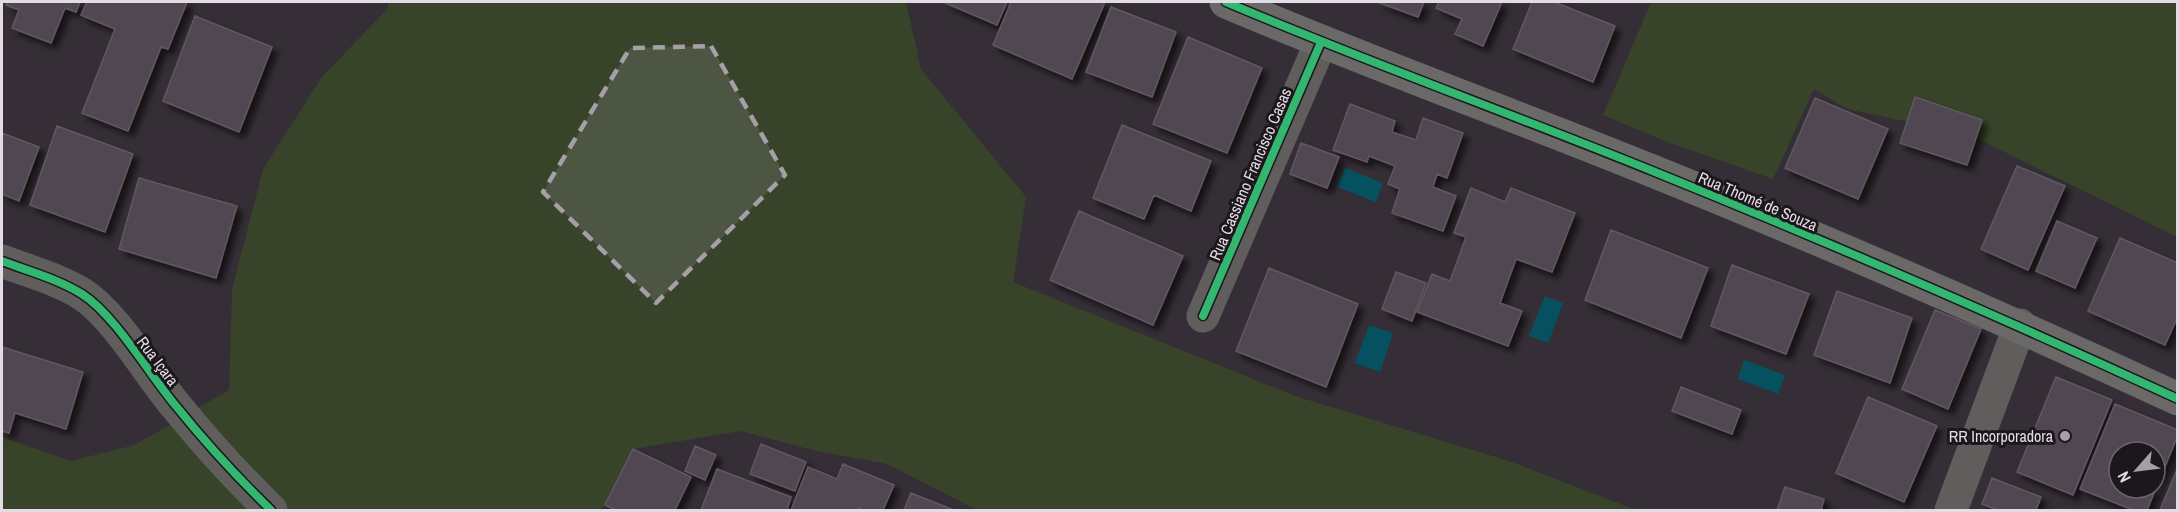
<svg xmlns="http://www.w3.org/2000/svg" width="2179" height="512" viewBox="0 0 2179 512" font-family="'Archivo Narrow',sans-serif">
<style>
.green{fill:#384429}
.water{fill:#065160}
.building{fill:#514653;stroke:#5f595f;stroke-width:1.5;fill-rule:evenodd;filter:url(#shadow)}
.lines{fill:none;stroke-linecap:round;stroke-linejoin:round}
.street{stroke:#605e5d;stroke-width:33}
.secondary{stroke:#6b6967;stroke-width:33}
.cycleway-casing{stroke:#1c161d;stroke-width:11}
.cycleway{stroke:#33b770;stroke-width:8}
.marked{fill:#a79fa8;fill-opacity:0.2;stroke:#a79fa8;stroke-width:4.5;stroke-dasharray:12 8;stroke-linejoin:round}
.poi-dot{fill:#a79fa8;stroke:#1c161d;stroke-width:2}
.labels{text-anchor:middle;stroke-width:6;stroke-linejoin:round;paint-order:stroke}
.street-label{font-size:16px;fill:#e4dce5;stroke:#1c161d}
.poi-label{font-size:16px;fill:#e4dce5;stroke:#1c161d;text-anchor:end}
</style>
<defs>
<filter id="shadow"><feDropShadow dx="5.5" dy="5.5" stdDeviation="3" flood-color="#0009"/></filter>
</defs>
<rect width="100%" height="100%" fill="#352e36"/>
<path class="green" d="M387 2H906L921 69 1026 197 1013 282 1295 396 1509 461 1636 510H977L887 464 812 450 741 431 633 449 605 505 600 510H2V437L71 461 135 445 229 390 232 290 263 169 322 77 388 8Z
M1651 2H2177V237L1970 135 1847 109 1814 89 1773 179 1662 140 1603 115Z"/>
<path class="water" d="M1345 168 1383 183 1376 202 1337 187Z
M1545 296 1563 303 1548 343 1529 336Z
M1369 325 1393 333 1380 372 1355 363Z
M1744 360 1785 375 1778 394 1738 379Z"/>
<path class="building" d="M7 2H80L76 12 65 8 51 43 12 28 19 10 6 5Z
M87 2H187L168 49 161 47 128 131 82 113 115 29 81 15Z
M943 2H1007L997 25Z
M1011 2H1105L1072 79 993 45Z
M1377 2H1424L1418 17Z
M1439 2H1502L1483 46 1455 34 1462 19 1436 8Z
M1532 2H1554L1615 26 1593 82 1513 49Z
M1111 7 1176 32 1152 97 1086 72Z
M195 16 272 47 239 132 163 101Z
M1188 37 1262 68 1227 153 1153 124Z
M1915 97 1982 120 1967 165 1900 143Z
M1815 98 1888 129 1858 199 1785 168Z
M1350 104 1395 121 1392 132 1416 140 1423 118 1463 133 1447 178 1437 174 1433 187 1456 196 1443 231 1392 213 1400 189 1388 184 1395 166 1369 156 1367 162 1333 150Z
M1122 125 1211 161 1191 211 1154 195 1144 219 1093 198Z
M57 126 133 154 105 232 30 205Z
M2 133 39 147 19 201 2 194Z
M1301 143 1339 157 1327 188 1290 174Z
M2017 166 2065 186 2028 270 1981 249Z
M139 178 237 206 216 278 119 249Z
M1471 188 1505 202 1511 188 1575 213 1552 272 1516 259 1500 303 1522 311 1508 346 1417 312 1432 274 1450 281 1466 237 1454 233Z
M1079 211 1183 256 1153 325 1050 280Z
M2057 221 2097 238 2075 288 2036 271Z
M1611 230 1708 268 1681 338 1585 300Z
M2120 238 2178 263V316L2165 345 2088 311Z
M1732 265 1809 294 1786 354 1711 326Z
M1269 268 1358 304 1326 387 1236 351Z
M1396 272 1426 283 1412 321 1382 309Z
M1837 291 1912 318 1890 383 1814 355Z
M1935 310 1981 329 1948 409 1902 389Z
M2 347 83 372 66 429 15 413 9 433 2 431Z
M2056 377 2112 400 2073 495 2017 472Z
M1681 387 1741 410 1732 434 1672 411Z
M1868 397 1937 426 1904 502 1836 473Z
M2115 404 2178 430V435L2147 510H2133L2080 489ZM2119 452H2155V488H2119Z
M761 444 806 462 795 491 750 474Z
M695 446 716 455 705 480 685 471Z
M633 449 691 477 675 510H615L605 505Z
M843 464 894 485 883 510H864L858 508 857 510H791L808 467 837 479Z
M2178 467V510H2160Z
M717 469 791 497 787 510H701Z
M1992 478 2041 497 2036 510H1997L1982 504Z
M1785 487 1824 499 1821 510H1777Z
M911 493 954 510H904Z"/>
<g class="lines">
<path class="street" d="M2 261C28 271 58 279 82 294 115 315 149 374 176 406 205 442 238 478 271 510
M1203 316 1321 42
M1951 510 2020 325"/>
<path class="secondary" d="M1226 2C1367 62 1512 114 1655 172 1831 243 2005 319 2178 399"/>
<g class="cycleway-casing">
<path id="cycleway" d="M1226 2C1367 62 1512 114 1655 172 1831 243 2005 319 2178 399
M2 261C28 271 58 279 82 294 115 315 149 374 176 406 205 442 238 478 271 510
M1203 316 1321 42"/>
</g>
<use href="#cycleway" class="cycleway"/>
</g>
<path class="marked" d="M711 46 785 175 656 303 543 192 630 48Z"/>
<circle class="poi-dot" cx="2065" cy="436" r="6"/>
<g class="labels">
<g class="street-label">
<text transform="translate(1250 174) rotate(-67)" y="6">Rua Cassiano Francisco Casas</text>
<text transform="translate(1758 201) rotate(23)" y="6">Rua Thomé de Souza</text>
<text transform="translate(158 361) rotate(53)" y="6">Rua Içara</text>
</g>
<g class="poi-label">
<text x="2053" y="442">RR Incorporadora</text>
</g>
</g>
<rect width="2179" height="512" fill="none" stroke="#e4dce5" stroke-width="6"/>
<g transform="translate(2137 470) rotate(242)"><circle r="28" fill="#1c161d" stroke="#6c656d" stroke-width="1.5"/>
<path d="M0-4.5L10 22L0 15L-10 22Z" fill="#a79fa8"/>
<text y="-9" font-size="16" font-weight="bold" text-anchor="middle" fill="#e4dce5">N</text>
</g>
</svg>
